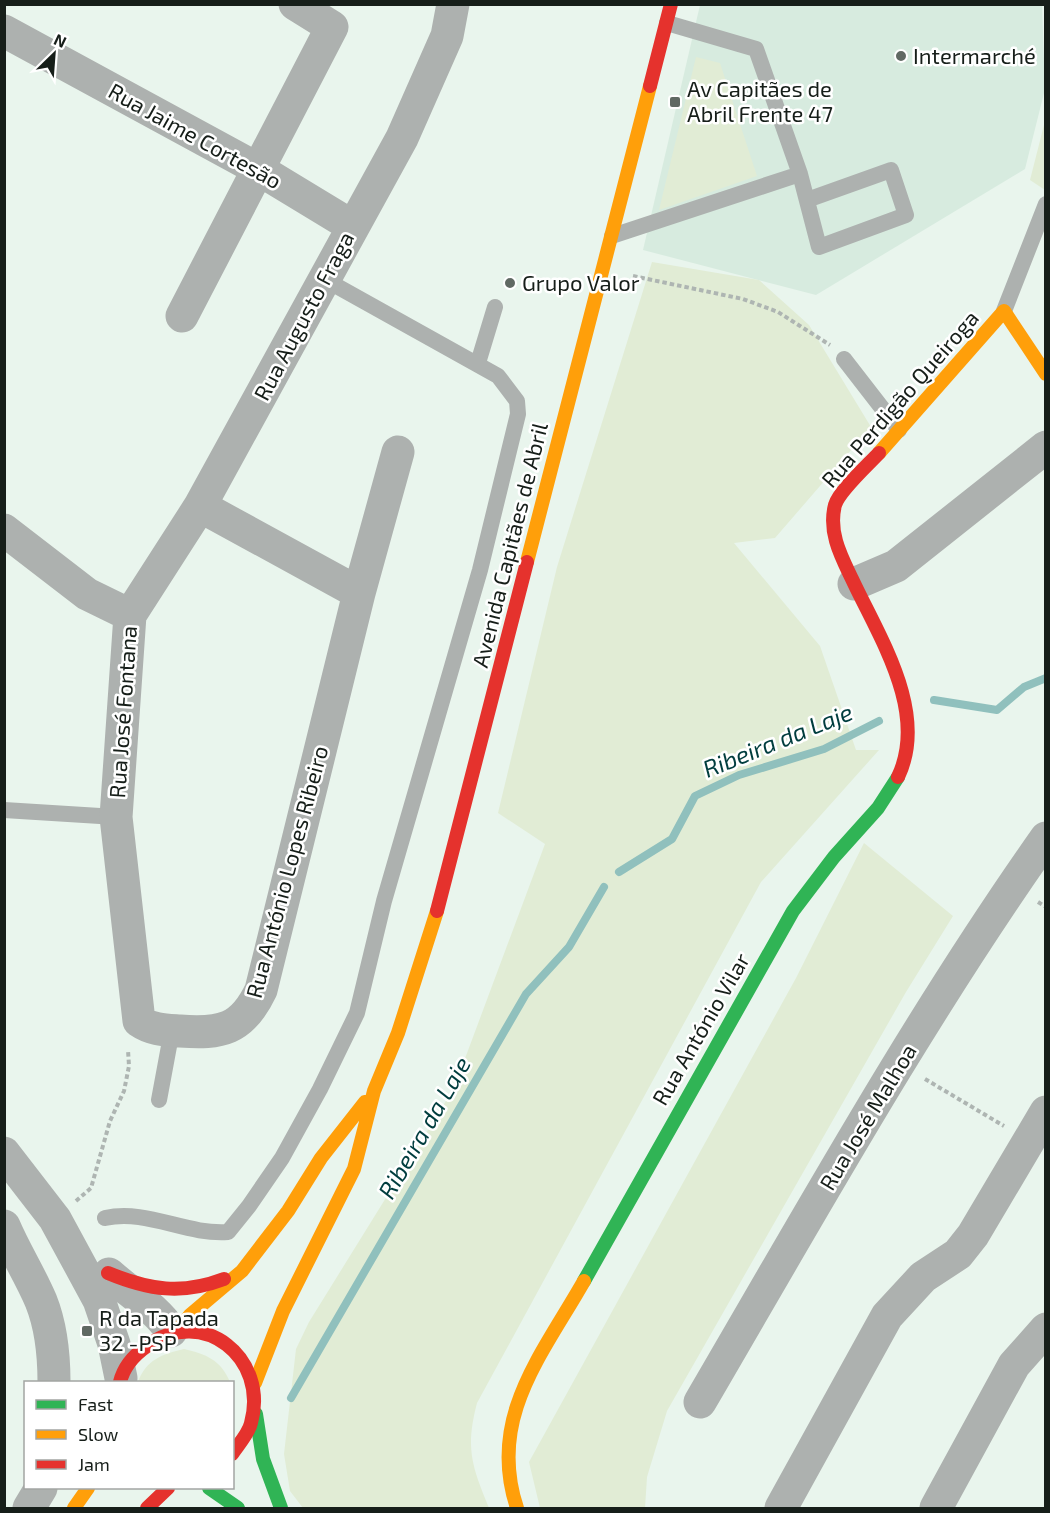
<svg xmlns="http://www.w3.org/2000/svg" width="1050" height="1513" viewBox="0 0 1050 1513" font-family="'Exo 2',sans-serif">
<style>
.built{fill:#d7ebdf}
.green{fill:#e1ecd5}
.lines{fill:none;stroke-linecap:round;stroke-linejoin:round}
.stream{stroke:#90c0bd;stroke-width:8}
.path{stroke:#aeb5b2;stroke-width:4;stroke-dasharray:4.5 3;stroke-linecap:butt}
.lane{stroke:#adb1af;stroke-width:16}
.street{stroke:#adb1af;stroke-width:33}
.fast{stroke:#30b455;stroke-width:14}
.slow{stroke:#ff9f0a;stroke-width:14}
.jam{stroke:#e5322d;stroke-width:14}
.poi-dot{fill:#606963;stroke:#fff;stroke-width:2}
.labels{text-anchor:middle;stroke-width:5;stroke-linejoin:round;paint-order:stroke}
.poi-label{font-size:22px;fill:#161e19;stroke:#fff;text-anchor:start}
.street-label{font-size:22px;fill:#161e19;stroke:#fff}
.water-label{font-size:24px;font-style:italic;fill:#003d3e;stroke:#fff}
</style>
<rect width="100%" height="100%" fill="#e9f5ed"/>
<path class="built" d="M700 5H1042L1045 89 1025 169 816 295 643 250Z"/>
<path class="green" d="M696 57 720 63 757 176 659 210Z
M1045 121 1046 190H1045L1030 180Z
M652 262 759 280 809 325 871 427 775 538 734 543 820 646 856 750H879L761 882 477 1403C465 1449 472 1466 489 1508H303L290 1491 284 1454 296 1349 309 1322 454 1088 545 844 498 813 557 567Z
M864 843 953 916 906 992 667 1411 647 1477 645 1508H540L529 1462 796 978Z
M184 1349C206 1354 221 1360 230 1382H138C146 1360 162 1354 184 1349Z"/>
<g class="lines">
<path class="stream" d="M934 700 997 710 1024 687 1046 678
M619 872 672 839 695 796 739 775 824 749 879 721
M291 1398 526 994 569 947 604 887"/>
<path class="path" d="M633 276 743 299 778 312 830 345
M1038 902 1046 907
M925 1079 1004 1126
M76 1201 91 1188 110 1121 124 1091 129 1066 128 1050"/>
<path class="lane" d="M667 23 756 49 800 174 819 247 906 215 891 170 807 200
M612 236 800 174
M1004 311 1046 204
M844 359 899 430
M478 363 495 307
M4 810 116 817
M159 1100 172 1030
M105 1218C148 1209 185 1235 228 1232L249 1206 282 1158 320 1089 357 1013 384 901 480 570 518 414 517 401 498 376 324 279"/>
<path class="street" d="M4 31 258 169 352 226
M182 316 332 27 295 4
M200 506 359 593
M4 530 87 594 130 615 116 817 139 1021C152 1030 165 1030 180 1031 221 1034 242 1030 261 990L359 593 398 452
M854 584 896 566 1046 447
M130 615 200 506 402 138 447 36 453 4
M4 1153 55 1219 99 1300 114 1344 121 1378
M4 1226C15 1252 30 1275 41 1301 51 1326 54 1356 54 1382
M109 1274C130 1293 156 1308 171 1331
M700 1402C811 1212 919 1018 1046 838
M29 1508 41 1488
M781 1508 887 1316 923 1277 958 1254 973 1235 1046 1112
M936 1508 1014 1365 1046 1329"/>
<path class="fast" d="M584 1281 793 911 834 857 878 808 898 777
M256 1414 263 1459 281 1508
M209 1488 238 1508"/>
<path class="slow" d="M879 453 1004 311 1046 374
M527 562 650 86
M179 1329 190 1315 242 1271 288 1211 321 1158 365 1102
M255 1383 283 1311 354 1169 374 1091 398 1033 437 911
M74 1508 88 1488
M517 1508C487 1418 542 1355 584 1281"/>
<path class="jam" d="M650 86 671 4
M879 453C868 465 839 491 835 505 828 532 841 556 852 579 879 637 929 712 898 777
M437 911 527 562
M108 1273C149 1290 182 1295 224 1279
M120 1382C124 1366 134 1355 147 1346 203 1305 269 1358 251 1423 249 1433 238 1445 232 1454
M147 1508 168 1488"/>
</g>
<g class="poi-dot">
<circle cx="901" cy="56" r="6"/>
<rect x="669" y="96" width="12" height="12" rx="3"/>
<circle cx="510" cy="283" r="6"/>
<rect x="81" y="1325" width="12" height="12" rx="3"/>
</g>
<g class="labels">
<g class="poi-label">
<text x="913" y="64">Intermarché</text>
<text x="687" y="97">Av Capitães de<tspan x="687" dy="25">Abril Frente 47</tspan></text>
<text x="522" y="291">Grupo Valor</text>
<text x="99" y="1326">R da Tapada<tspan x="99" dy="25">32 -PSP</tspan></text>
</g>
<g class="street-label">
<text transform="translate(195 136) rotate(29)" y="8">Rua Jaime Cortesão</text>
<text transform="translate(304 316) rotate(-62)" y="8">Rua Augusto Fraga</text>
<text transform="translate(900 399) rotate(-49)" y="8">Rua Perdigão Queiroga</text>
<text transform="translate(510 545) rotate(-76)" y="8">Avenida Capitães de Abril</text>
<text transform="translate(123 712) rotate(-86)" y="8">Rua José Fontana</text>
<text transform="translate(287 872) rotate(-75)" y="8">Rua António Lopes Ribeiro</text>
<text transform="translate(701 1029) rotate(-60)" y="8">Rua António Vilar</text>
<text transform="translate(868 1117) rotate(-59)" y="8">Rua José Malhoa</text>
</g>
<g class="water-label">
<text transform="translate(778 741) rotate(-22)" y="8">Ribeira da Laje</text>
<text transform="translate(425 1128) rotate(-60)" y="8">Ribeira da Laje</text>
</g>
</g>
<rect width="1050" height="1513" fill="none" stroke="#161e19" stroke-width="12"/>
<rect x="24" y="1381" width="210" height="108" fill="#ffffff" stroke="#a2a5a3" stroke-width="1.5"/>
<rect x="36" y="1400" width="30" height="9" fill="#30b455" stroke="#a2a5a3" stroke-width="1.5"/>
<text x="78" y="1411" font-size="18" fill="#161e19">Fast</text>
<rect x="36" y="1430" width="30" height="9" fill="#ff9f0a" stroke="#a2a5a3" stroke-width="1.5"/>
<text x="78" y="1441" font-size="18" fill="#161e19">Slow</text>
<rect x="36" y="1460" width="30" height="9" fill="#e5322d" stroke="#a2a5a3" stroke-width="1.5"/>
<text x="78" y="1471" font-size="18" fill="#161e19">Jam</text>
<g transform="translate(54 54) rotate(25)" stroke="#ffffff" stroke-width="4.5" paint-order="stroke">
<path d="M0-4.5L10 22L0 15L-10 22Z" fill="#161e19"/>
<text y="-9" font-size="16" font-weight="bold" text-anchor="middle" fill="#161e19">N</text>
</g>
</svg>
